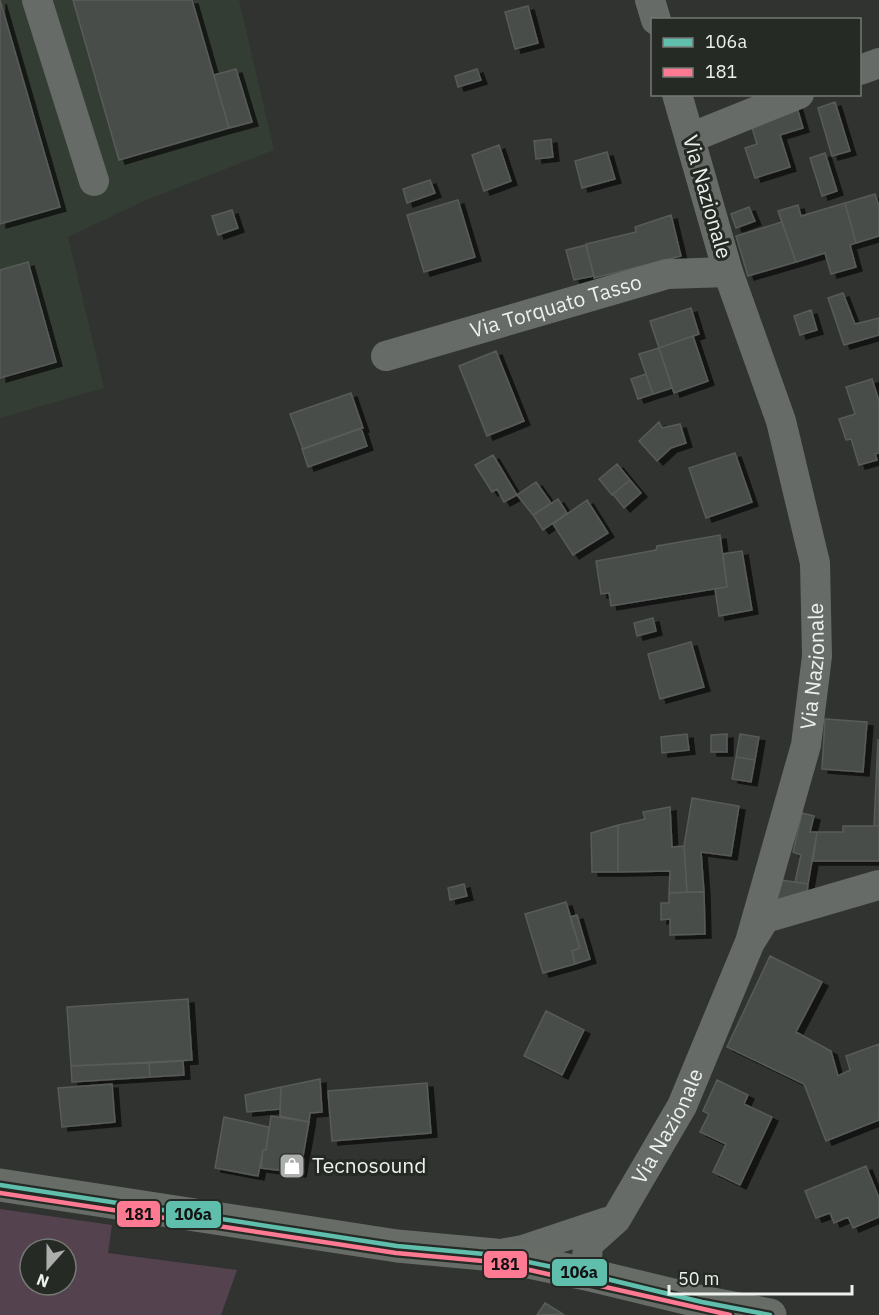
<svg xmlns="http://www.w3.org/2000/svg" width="879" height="1315" viewBox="0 0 879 1315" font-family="'IBM Plex Sans',sans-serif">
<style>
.built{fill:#343d33}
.green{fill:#54424f;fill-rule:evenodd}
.building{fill:#4a4d4a;stroke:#585b58;stroke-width:1.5;filter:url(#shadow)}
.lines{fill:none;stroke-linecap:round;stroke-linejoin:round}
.minor{stroke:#676b67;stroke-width:30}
.major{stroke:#676c67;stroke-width:33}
.bus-1-casing{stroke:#252a25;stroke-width:9}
.bus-2-casing{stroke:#252a25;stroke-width:9}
.bus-1{stroke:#5fbeac;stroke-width:4.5}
.bus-2{stroke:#fe7a93;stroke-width:4.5}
.labels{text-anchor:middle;stroke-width:6;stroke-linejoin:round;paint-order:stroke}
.street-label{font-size:21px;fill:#edf1ed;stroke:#252a25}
.poi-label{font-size:21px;fill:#edf1ed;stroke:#252a25;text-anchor:start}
.line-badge{stroke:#252a25;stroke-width:2}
.pale-badge-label{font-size:16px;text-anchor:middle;font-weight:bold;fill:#111}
</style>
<defs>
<filter id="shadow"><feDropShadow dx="6" dy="4" stdDeviation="0" flood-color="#0009"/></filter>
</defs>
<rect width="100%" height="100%" fill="#303330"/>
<path class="built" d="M0 0H239L274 150 142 202 68 237 104 388 0 418Z"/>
<path class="green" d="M0 1209 112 1225 108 1253 237 1270 221 1315H0ZM30 1249H66V1285H30Z"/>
<path class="building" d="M0 0 60 207 0 224Z
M73 0H192L229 128 119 160Z
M528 6 538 43 515 49 505 12Z
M236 69 252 122 229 128 214 75Z
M477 69 481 80 458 87 455 76Z
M793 94 803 128 780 135 790 167 755 178 745 148 757 144 746 108Z
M835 102 850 151 832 156 818 108Z
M551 139 553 157 536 159 534 141Z
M499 145 511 181 484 191 472 155Z
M607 152 615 179 582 188 575 161Z
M825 153 837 191 822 196 810 158Z
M430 180 435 193 407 203 403 189Z
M875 194 879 206V236L856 243 845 203Z
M458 200 475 257 424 272 407 215Z
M845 203 856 243 850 245 856 267 831 274 825 253 796 262 778 211 798 205 801 216Z
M749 207 755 221 736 228 731 214Z
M232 210 238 228 218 235 212 216Z
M671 215 681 256 594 278 586 244 636 232 635 227Z
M782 222 796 262 748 276 736 236Z
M586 245 594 276 574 280 566 250Z
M28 262 56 362 0 378V270Z
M843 293 855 324 879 318V335L844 345 828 298Z
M691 308 699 334 659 348 650 321Z
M811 310 817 330 800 335 794 316Z
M693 336 708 381 674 393 659 348Z
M659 348 672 388 653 394 639 354Z
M496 351 524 421 487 436 459 366Z
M646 374 653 394 638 399 631 379Z
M872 379 879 401V453L875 454 877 460 859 465 851 439 846 440 839 419 855 414 846 387Z
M351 393 363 428 303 449 290 414Z
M659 422 662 428 680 424 686 443 671 448 657 461 639 441Z
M361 428 367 446 308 467 302 449Z
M735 453 752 502 706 518 689 468Z
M493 455 517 495 504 502 497 489 492 492 475 465Z
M617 464 630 480 612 495 599 479Z
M630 480 641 493 624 508 613 494Z
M536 482 551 503 533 515 517 495Z
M558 499 567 513 543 530 533 515Z
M587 500 608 533 573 555 553 524Z
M720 535 727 587 611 606 609 593 601 594 596 561 656 550 657 546Z
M742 551 752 610 719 616 715 589 727 587 723 554Z
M653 618 656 631 637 636 634 623Z
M691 642 704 687 660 699 648 654Z
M825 719 867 722 863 772 822 769Z
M687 734 689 750 662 753 661 737Z
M727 734V752H711V735Z
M740 734 759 737 755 760 736 757Z
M878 739 879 826H874Z
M736 757 755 760 751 782 732 779Z
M692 798 739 806 731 856 701 852 704 892H687L684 846Z
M670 807 672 847 684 846 687 892 669 893 670 871 618 872V825L645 819 643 812Z
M802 813 814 816 810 832H817L808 884 795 882 801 855 793 852Z
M618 825V872H592L591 833Z
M843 826H879V861H813L817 832H843Z
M774 879 808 884 806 903 772 899Z
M464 884 467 896 450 900 448 888Z
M704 892 705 934 670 935V919L661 920V903H669V893Z
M566 902 580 948 572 951 575 964 543 973 525 914Z
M577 915 590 959 575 964 572 951 580 948 570 917Z
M770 956 822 982 796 1032 831 1051 838 1076 850 1070 846 1056 879 1044V1120L826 1141 804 1084 727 1047Z
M188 999 192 1060 71 1066 67 1007Z
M546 1011 584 1030 562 1075 524 1056Z
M183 1061 184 1075 150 1077 149 1063Z
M149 1063 150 1077 72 1082 71 1066Z
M320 1079 322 1112 310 1113 309 1122 280 1116 281 1087Z
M717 1080 748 1095 744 1104 772 1117 740 1185 713 1172 726 1144 700 1132 709 1114 703 1111Z
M427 1083 431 1133 332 1141 328 1091Z
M112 1084 115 1122 62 1127 58 1088Z
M281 1087 280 1109 247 1112 245 1095Z
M271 1116 309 1122 300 1173 261 1168 263 1150H266Z
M224 1117 269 1127 266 1150H263L258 1176 215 1168Z
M866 1166 879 1198V1217L853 1228 848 1217 834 1223 830 1213 816 1218 805 1191Z
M545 1303 563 1314 537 1315Z"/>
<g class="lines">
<g class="minor">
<path d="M37 0 94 181"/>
<path d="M650 0 656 20"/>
<path d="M860 70 879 63"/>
<path d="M690 138 799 94"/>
<path id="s1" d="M386 356 667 274 728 272"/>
<path d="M752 939 765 918 879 885"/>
<path d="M495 1255 523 1250 607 1222"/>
<path id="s2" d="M586 1274 588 1244 616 1219 682 1106 750 942 806 745 817 656 815 563 781 421 728 272 677 94"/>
</g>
<path class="major" d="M0 1185 397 1246 495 1255 586 1274 702 1302 770 1315"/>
<g class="bus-1-casing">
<path id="bus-1" d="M0 1185 397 1246 495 1255 586 1274 702 1302 770 1315"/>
</g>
<g class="bus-2-casing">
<path id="bus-2" d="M0 1193 396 1253 494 1262 730 1315"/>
</g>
<use href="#bus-1" class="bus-1"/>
<use href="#bus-2" class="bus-2"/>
</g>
<defs>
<g id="shop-square" transform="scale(1.35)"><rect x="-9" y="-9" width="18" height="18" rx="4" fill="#abaeab" stroke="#252a25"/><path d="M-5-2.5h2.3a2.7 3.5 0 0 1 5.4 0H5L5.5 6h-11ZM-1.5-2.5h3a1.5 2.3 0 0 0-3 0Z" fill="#fff"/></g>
</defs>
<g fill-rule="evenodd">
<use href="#shop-square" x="292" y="1166"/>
</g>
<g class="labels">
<g class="street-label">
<text transform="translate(707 197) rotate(74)" y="7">Via Nazionale</text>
<text dy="7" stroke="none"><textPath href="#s1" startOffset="177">Via Torquato Tasso</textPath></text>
<text dy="7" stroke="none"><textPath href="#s2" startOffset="660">Via Nazionale</textPath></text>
<text dy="7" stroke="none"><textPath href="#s2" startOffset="174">Via Nazionale</textPath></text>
</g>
<g class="poi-label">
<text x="312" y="1173">Tecnosound</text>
</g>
</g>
<g class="line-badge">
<rect x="116" y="1200" width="45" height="28" rx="6" fill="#fe7a93"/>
<rect x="165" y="1200" width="57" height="29" rx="6" fill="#5fbeac"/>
<rect x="483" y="1250" width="45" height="29" rx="6" fill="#fe7a93"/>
<rect x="551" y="1258" width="57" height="29" rx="6" fill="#5fbeac"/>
</g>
<g class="pale-badge-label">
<text x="139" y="1220">181</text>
<text x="193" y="1220">106a</text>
<text x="505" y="1270">181</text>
<text x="579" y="1278">106a</text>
</g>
<rect x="651" y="18" width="210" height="78" fill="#252a25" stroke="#757a75" stroke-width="1.5"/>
<rect x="663" y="38" width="30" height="9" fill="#5fbeac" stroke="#757a75" stroke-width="1.5"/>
<text x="705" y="48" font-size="18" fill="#edf1ed">106a</text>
<rect x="663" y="68" width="30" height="9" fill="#fe7a93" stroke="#757a75" stroke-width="1.5"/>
<text x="705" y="78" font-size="18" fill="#edf1ed">181</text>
<g transform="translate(48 1267) rotate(201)"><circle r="28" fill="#252a25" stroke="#757a75" stroke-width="1.5"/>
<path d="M0-4.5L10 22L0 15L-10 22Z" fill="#abaeab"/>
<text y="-9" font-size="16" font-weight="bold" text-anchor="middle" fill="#edf1ed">N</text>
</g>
<path d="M669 1285v9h183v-9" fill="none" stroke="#edf1ed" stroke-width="3"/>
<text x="678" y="1285" font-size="18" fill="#edf1ed" stroke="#252a25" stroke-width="4.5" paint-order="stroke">50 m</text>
</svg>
